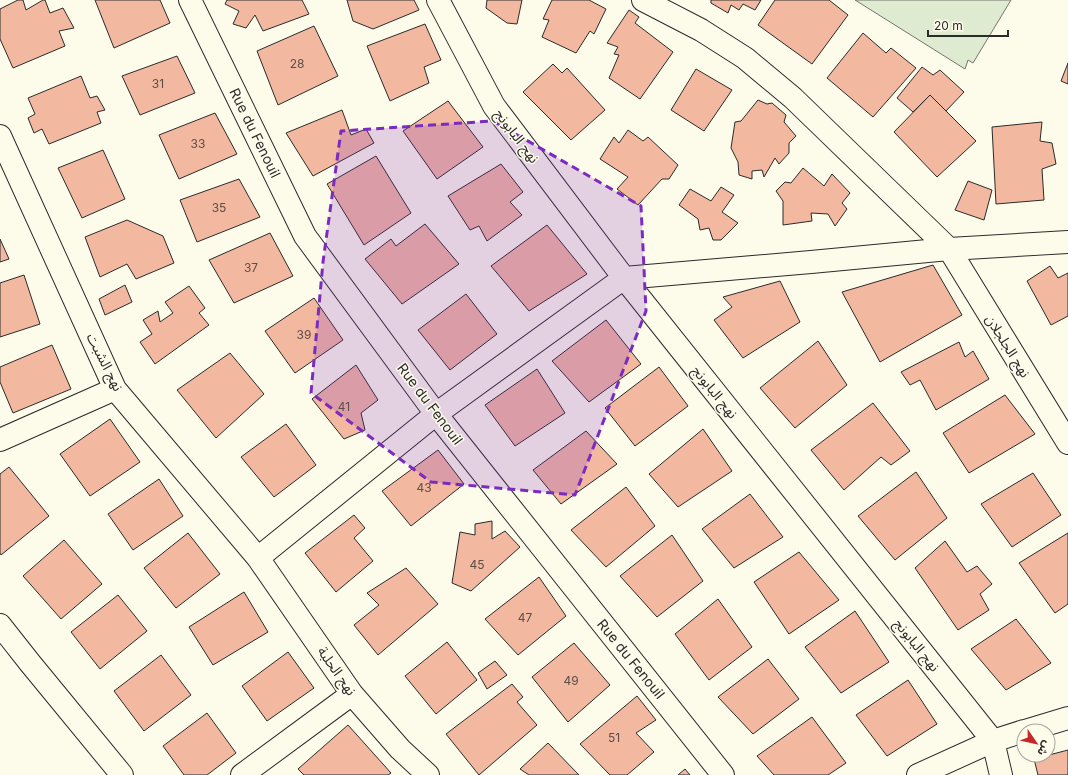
<svg xmlns="http://www.w3.org/2000/svg" width="1068" height="775" viewBox="0 0 1068 775" font-family="Inter,'Noto Sans Arabic',sans-serif">
<style>
.green{fill:#deebd1;stroke:#74746e}
.building{fill:#f2b8a0;stroke:#2b2b2b}
.lines{fill:none;stroke-linecap:round;stroke-linejoin:round}
.street-casing{stroke:#2b2b2b;stroke-width:24}
.street{stroke:#fdfbea;stroke-width:22}
.marked{fill:#7b2cbf;fill-opacity:0.2;stroke:#7b2cbf;stroke-width:3;stroke-dasharray:8 5;stroke-linejoin:round}
.labels{text-anchor:middle;stroke-width:3;stroke-linejoin:round;paint-order:stroke}
.number-label{font-size:12px;fill:#5d4e48}
.street-label{font-size:14px;fill:#2b2b2b;stroke:#fdfbea}
</style>
<rect width="100%" height="100%" fill="#fdfbea"/>
<path class="green" d="M855 0H1011L973 63 968 60 965 69Z"/>
<path class="building" d="M18 0H23L26 10 43 0H45L50 13 63 8 74 28 59 31 65 46 13 68 0 39V9Z
M95 0H160L170 23 114 48Z
M227 0H302L309 14 263 31 255 15 246 28 233 24 239 11 225 4Z
M347 0H414L419 10 373 29 353 21Z
M487 0H522L517 24 507 23 486 8Z
M552 0H589L606 9 594 34 590 31 576 53 542 37 549 20 543 19Z
M711 0H761L755 10 743 4 739 10 731 5 728 13 711 3Z
M775 0H829L848 15 812 64 758 25Z
M629 10 639 17 635 23 673 52 640 99 609 78 619 55 614 54 618 47 607 43Z
M425 24 441 60 424 67 429 83 390 101 367 46Z
M314 26 338 76 278 105 257 51Z
M863 33 886 53 891 48 916 68 873 117 827 78Z
M177 56 195 93 140 115 122 76Z
M1068 63V84L1061 81Z
M553 64 562 73 567 68 605 110 571 140 523 92Z
M922 67 933 75 940 70 964 92 946 111 930 95 913 112 897 98Z
M696 69 732 90 704 131 671 110Z
M81 76 90 98 97 96 105 110 97 112 101 123 49 144 42 129 34 133 28 118 35 114 28 98Z
M930 95 976 141 937 177 894 132Z
M758 100 767 104 772 103 786 115 784 122 796 136 789 143V153L779 164 775 158 764 177 762 170 752 171V179L739 175 738 162 731 148 735 122 741 121Z
M448 101 483 147 437 179 403 131Z
M342 110 351 135 366 129 374 143 313 176 286 133Z
M215 113 237 154 179 179 159 135Z
M1042 122 1040 141 1052 143 1056 164 1042 169 1044 200 996 204 992 127Z
M628 130 643 141 648 137 678 165 669 179H662L638 205 617 189 628 177 600 159 614 137 619 143Z
M103 150 125 199 82 218 58 168Z
M376 156 411 213 364 245 327 184Z
M501 164 523 192 510 202 522 215 487 241 479 226 470 230 448 196Z
M803 168 824 186 832 174 850 193 842 203 847 209 835 226 828 214 811 213 812 221 783 225V201L776 191 785 182 791 183Z
M239 179 260 217 197 242 180 200Z
M968 181 992 190 984 220 955 210Z
M721 187 734 195 722 212 738 223 721 240H713L709 228 700 230 698 219 679 205 690 189 711 201Z
M127 220 163 236 174 263 136 279 127 264 100 277 85 237Z
M425 224 459 264 402 304 365 259 391 239 396 246Z
M547 225 587 274 529 311 491 266Z
M270 233 293 276 234 303 209 260Z
M0 239 9 259 0 262Z
M933 265 962 315 880 362 842 292Z
M1050 266 1058 278 1068 273V316L1051 325 1027 281Z
M24 275 40 324 0 337V283Z
M780 281 800 322 743 358 714 320 732 307 723 297Z
M125 285 132 302 105 315 99 299Z
M189 286 205 308 199 313 209 325 155 364 140 342 152 334 143 320 158 311 160 322 173 313 165 302Z
M466 294 497 334 450 370 418 330Z
M314 298 343 340 295 373 265 331Z
M606 320 641 364 589 402 552 361Z
M818 341 847 385 795 428 760 388Z
M959 342 965 357 973 351 989 379 936 410 920 380 910 385 901 372Z
M52 345 71 389 13 413 0 382V367Z
M230 353 264 394 216 438 177 390Z
M356 365 378 400 361 413 365 430 344 439 312 399Z
M659 367 688 406 635 446 605 408Z
M537 369 565 413 515 446 485 405Z
M1005 395 1035 434 969 473 943 433Z
M873 403 910 451 891 465 881 457 844 490 811 450Z
M110 419 140 462 90 496 60 454Z
M286 424 316 465 274 497 241 457Z
M703 429 732 471 678 507 649 474Z
M586 431 617 464 561 504 533 470Z
M438 450 464 484 411 526 382 491Z
M9 467 49 516 1 555 0 553V474Z
M916 472 947 518 895 560 858 516Z
M1033 473 1061 515 1012 547 981 504Z
M159 479 183 516 133 550 108 514Z
M626 487 655 526 606 567 571 530Z
M750 494 783 537 734 568 702 529Z
M354 515 365 528 354 538 373 561 336 592 305 553Z
M492 521V539L505 531 520 547 471 591 452 583 460 532 475 535V524Z
M188 533 220 574 176 608 144 568Z
M1068 533V604L1055 613 1019 563Z
M672 535 703 581 657 617 620 576Z
M64 540 102 584 61 619 23 576Z
M945 541 967 572 977 566 992 584 980 594 989 610 958 630 915 568Z
M799 552 839 600 789 634 754 582Z
M406 568 438 604 378 655 354 625 379 605 367 593Z
M539 577 566 616 518 655 485 619Z
M244 592 268 632 213 665 189 627Z
M118 595 147 631 100 669 71 632Z
M718 599 752 647 709 680 675 634Z
M855 611 889 662 841 693 805 647Z
M1016 619 1051 663 1006 690 971 649Z
M447 642 477 680 436 714 405 676Z
M574 643 610 685 568 722 532 677Z
M288 652 314 688 267 721 242 686Z
M161 655 191 695 144 731 114 691Z
M768 659 799 699 753 734 718 697Z
M495 661 507 675 487 689 478 673Z
M908 680 937 724 887 756 856 715Z
M512 684 523 697 517 702 537 725 479 775 446 734Z
M637 696 656 720 636 733 654 752 627 775H610L580 744Z
M207 713 236 753 207 775H184L163 746Z
M812 717 846 763 828 775H774L757 756Z
M348 725 391 773 388 775H304L298 769Z
M548 743 579 775H529L520 769Z
M1068 750V775H1038L1034 759Z
M685 769 690 775H678Z"/>
<g class="lines">
<g class="street-casing">
<path id="street" d="M190 0 305 236 436 414 723 775
M438 0 494 106 624 278 993 741 1001 775
M643 0 701 30 745 58 793 98 949 249 1068 443
M0 136 115 389 258 558 352 694 400 749 428 775
M0 440 115 389
M258 558 436 414 624 278 811 262 949 249 1068 242
M0 625 30 663 122 775
M1025 731 1068 718
M242 775 352 694
M918 775 993 741 1024 731"/>
</g>
<use href="#street" class="street"/>
</g>
<path class="marked" d="M493 121 641 206 646 311 575 495 431 482 311 393 323 262 341 131Z"/>
<g class="labels">
<g class="number-label">
<text x="297" y="68">28</text>
<text x="158" y="88">31</text>
<text x="198" y="148">33</text>
<text x="219" y="212">35</text>
<text x="251" y="272">37</text>
<text x="304" y="339">39</text>
<text x="344" y="411">41</text>
<text x="424" y="492">43</text>
<text x="477" y="569">45</text>
<text x="525" y="622">47</text>
<text x="571" y="685">49</text>
<text x="614" y="742">51</text>
</g>
<g class="street-label">
<text transform="translate(255 133) rotate(64)" y="5">Rue du Fenouil</text>
<text transform="translate(517 136) rotate(53)" y="5">نهج البابونج</text>
<text transform="translate(1008 346) rotate(58)" y="5">نهج الجلجلان</text>
<text transform="translate(105 362) rotate(63)" y="5">نهج الشبت</text>
<text transform="translate(715 392) rotate(51)" y="5">نهج البابونج</text>
<text transform="translate(430 404) rotate(53)" y="5">Rue du Fenouil</text>
<text transform="translate(917 645) rotate(51)" y="5">نهج البابونج</text>
<text transform="translate(631 659) rotate(51)" y="5">Rue du Fenouil</text>
<text transform="translate(337 671) rotate(55)" y="5">نهج الحلبة</text>
</g>
</g>
<g transform="translate(1036 743) rotate(124)"><circle r="19" fill="#fdfbea" stroke="#a9a89e"/>
<path d="M0-3L7 15L0 10L-7 15Z" fill="#c62828"/>
<text y="-6" font-size="11" font-weight="bold" text-anchor="middle" fill="#2b2b2b">ش</text>
</g>
<path d="M928 30v6h80v-6" fill="none" stroke="#2b2b2b" stroke-width="2"/>
<text x="934" y="30" font-size="12" fill="#2b2b2b" stroke="#fdfbea" stroke-width="3" paint-order="stroke">20 m</text>
</svg>
